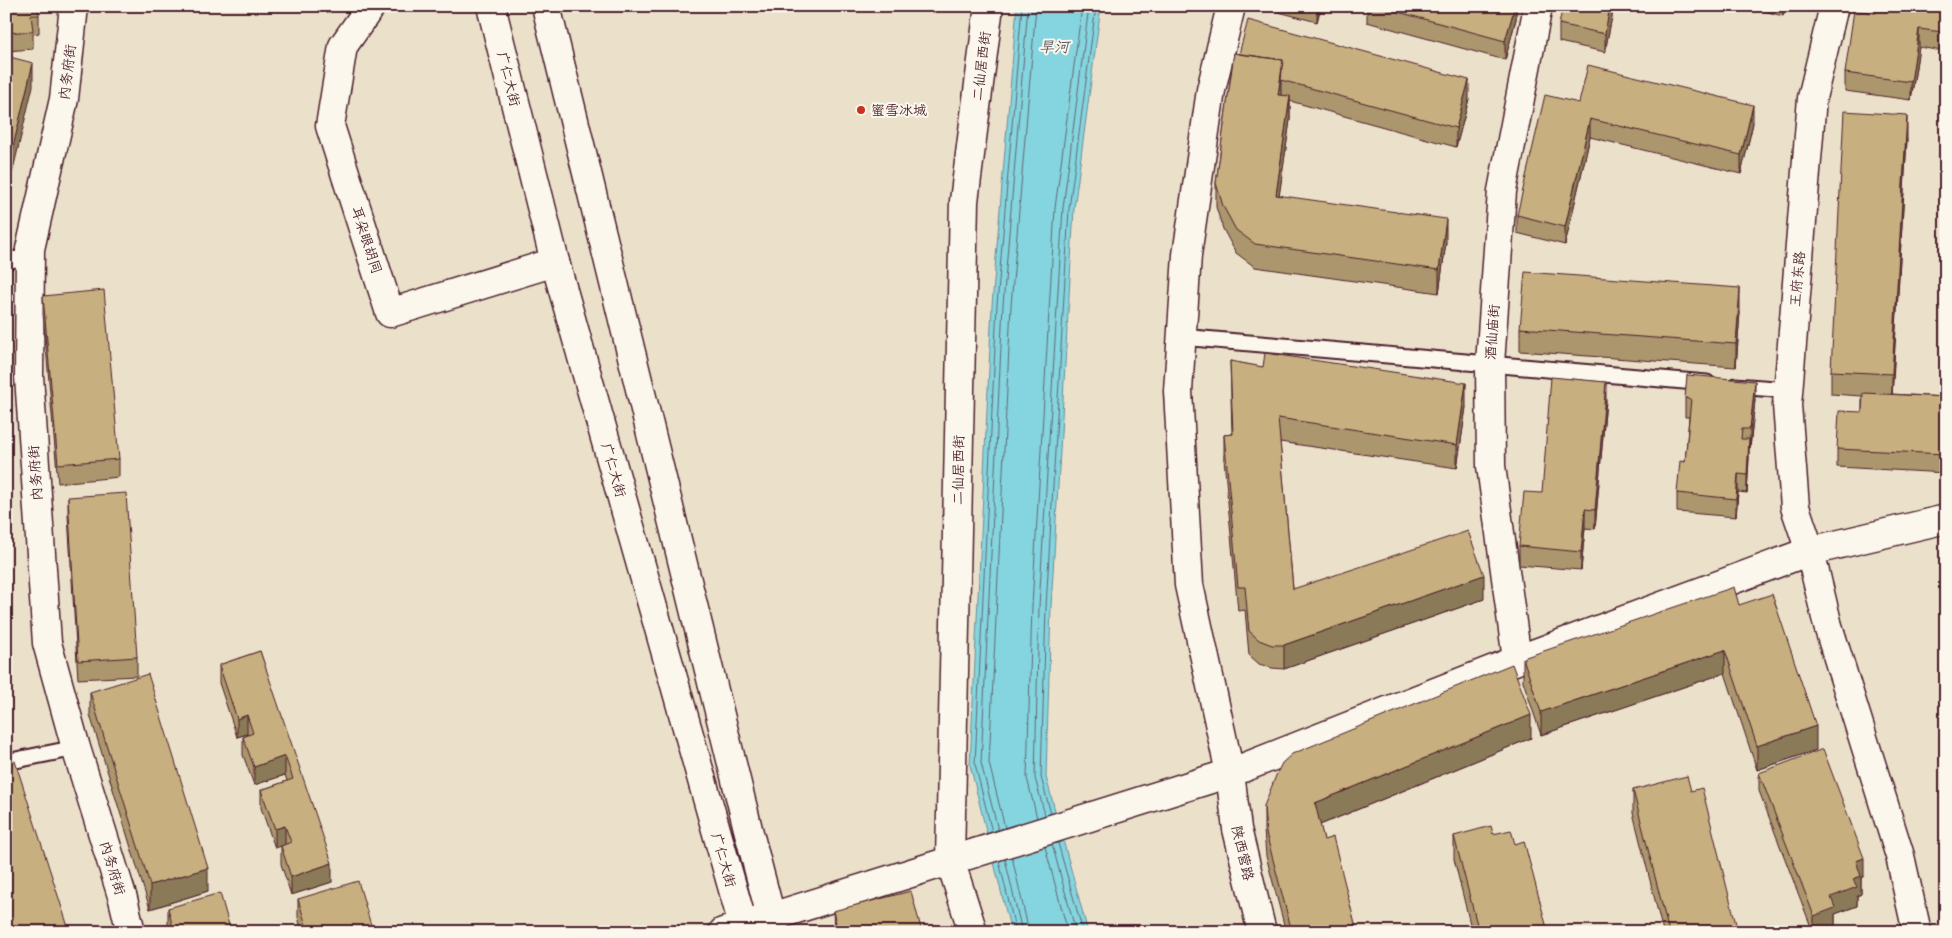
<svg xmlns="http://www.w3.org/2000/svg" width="1952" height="938" viewBox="0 0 1952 938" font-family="'Comic Neue','LXGW WenKai TC',sans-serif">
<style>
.water{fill:#84d5df;stroke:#6d8c97}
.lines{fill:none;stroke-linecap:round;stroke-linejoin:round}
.shore{stroke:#616873;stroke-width:1}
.lane-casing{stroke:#4a1f2b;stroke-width:19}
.street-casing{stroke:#4a1f2b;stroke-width:31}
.primary-casing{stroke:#4a1f2b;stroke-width:31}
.lane{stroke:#fbf7ec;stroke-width:15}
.street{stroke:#fbf7ec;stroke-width:28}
.primary{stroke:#fbf7ec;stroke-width:28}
.wall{fill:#ab966d;stroke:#4a1f2b}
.shaded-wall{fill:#8b7a59;stroke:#4a1f2b}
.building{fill:#c7af7f;stroke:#4a1f2b}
.poi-dot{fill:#c8321e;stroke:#fbf7ec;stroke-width:2}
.labels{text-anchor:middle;stroke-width:4;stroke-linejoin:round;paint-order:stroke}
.street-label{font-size:14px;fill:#4a1f2b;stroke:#fbf7ec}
.poi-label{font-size:14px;fill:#4a1f2b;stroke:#fbf7ec;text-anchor:start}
.water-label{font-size:15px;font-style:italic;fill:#5b5661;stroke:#fbf7ec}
</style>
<rect width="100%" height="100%" fill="#ebe1cb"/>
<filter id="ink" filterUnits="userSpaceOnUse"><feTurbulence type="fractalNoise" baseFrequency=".02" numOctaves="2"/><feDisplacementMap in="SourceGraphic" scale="10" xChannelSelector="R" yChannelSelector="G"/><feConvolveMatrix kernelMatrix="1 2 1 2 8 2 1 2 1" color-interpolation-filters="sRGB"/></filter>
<g filter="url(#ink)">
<path class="water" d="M1017 6H1101L1074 209 1051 607 1046 777 1088 932H1011L970 765 992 305Z"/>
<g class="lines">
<path class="shore" d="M1051 814 1041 777 1046 607 1069 209 1096 6
M1045 815 1035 778 1039 606 1063 208 1089 6
M1037 818 1027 778 1032 606 1055 208 1082 6
M1005 828 989 763 1011 306 1036 6
M998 830 981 763 1003 305 1028 6
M992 832 975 764 997 305 1022 6
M1058 843 1083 932
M1052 844 1076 932
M1045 847 1068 932
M1012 857 1029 932
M1005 859 1022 932
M999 861 1016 932"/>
<g class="lane-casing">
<path id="lane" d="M6 261 20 258 30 249
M1181 337 1707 383
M1735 386 1788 390
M6 762 76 748"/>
</g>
<g class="street-casing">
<path id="street" d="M74 6 64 99 30 249 29 376 47 643 76 748 123 899 131 932
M371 6 343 46 330 126 390 313 555 262
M1231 6 1211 90 1187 255 1178 391 1189 585 1230 773 1237 829 1262 932
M1834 6 1812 98 1787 405 1795 507 1810 551 1828 626 1900 856 1917 932
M1517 660 1491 466 1490 364 1502 191 1538 6
M723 932 1230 773 1517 660 1810 551 1946 519
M973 932 950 860 964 201 989 6"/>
</g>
<g class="primary-casing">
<path id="primary" d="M491 6 555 262 745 932
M546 6 748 829 775 932"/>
</g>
<use href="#lane" class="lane"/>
<use href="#street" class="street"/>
<use href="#primary" class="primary"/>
</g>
<path class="wall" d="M6 6 39 15V33L33 34V49L6 51Z
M1267 6H1321L1317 22 1267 9Z
M1367 6H1516V19L1505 60 1367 22Z
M1614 6 1605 52 1559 42V24Z
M1745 6H1786L1783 16Z
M1946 6 1942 51 1919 47 1911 100 1845 91V73L1876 13Z
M1234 53 1469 99 1456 147 1290 101V120L1279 195 1446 242 1439 293 1255 267 1236 253 1223 229 1216 207V183Z
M1579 103 1753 123 1741 174 1590 137 1565 245 1517 233V215Z
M1907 139 1892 394 1946 397V473L1837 467V449L1862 412V396L1831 394V371Z
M43 296 119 459V477L58 483 43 314Z
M1740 312 1736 367 1520 351V328Z
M1230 361 1466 407 1457 468 1280 442 1293 589 1484 599 1284 669 1272 668 1259 664 1249 655 1245 610 1238 611 1224 459V435L1232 434Z
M1685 398 1755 400 1750 448H1749V458L1747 493 1738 492 1736 517 1677 512V493L1685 462 1689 417H1685Z
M1606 400 1595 529 1585 528 1581 570 1519 565V546L1542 493Z
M68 497 137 657V676L78 679 68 516Z
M1739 605 1816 750 1757 770 1725 673 1541 735 1523 681V658Z
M260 651 332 882 291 895 281 864V846L275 848 261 808V790L287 781 285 775 254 785 243 755V737L248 735 247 734 237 737 219 683V665Z
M90 692 208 891 150 909 90 715Z
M1531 738 1320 825 1324 840 1357 932H1286L1266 856 1264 830V806Z
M6 764 69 932H7Z
M1759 773 1864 876 1861 878V894L1857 896V906L1835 914V927L1822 932H1813L1759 791Z
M1633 790 1691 791 1738 932H1663L1633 813Z
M1493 834 1515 844 1548 932H1472L1454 859V836Z
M298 899 373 932H302L298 917Z
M168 908 231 932H169L168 926Z
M833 911 922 932H834Z"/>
<path class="shaded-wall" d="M1317 6H1321L1317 22Z
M1515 6H1516V19L1505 60V41Z
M1610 6H1614L1605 52V34Z
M1783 6H1786L1783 16Z
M1946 6V25L1942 51V32Z
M1919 29V47L1911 100V82Z
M1283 60 1281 80V98L1278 95Z
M33 63V86L6 199V176Z
M1469 80V99L1456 147V128Z
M1290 96V120L1276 218V195Z
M1753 105V123L1741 174V155Z
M1907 115V139L1892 398V374Z
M1590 119V137L1565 245V227Z
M1446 219V242L1439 293V270Z
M1740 288V312L1736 367V344Z
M1755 381V400L1750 448V429Z
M1606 382V400L1595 529V510Z
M1466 383V407L1457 468V445Z
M1749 439V458L1747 493V475Z
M1738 474V492L1736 517V499Z
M1585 509V528L1581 570V552Z
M1484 575V599L1284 669V645Z
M1725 650V673L1541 735V712Z
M247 715V734L237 737V719Z
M1531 715V738L1315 827V803Z
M1816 726V750L1757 770V746Z
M285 756V775L254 785V767Z
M285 826V845L275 848V829Z
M1864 858V876L1861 878V894L1857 896V906L1835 914V927L1822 932H1814V916L1831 897 1853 879 1856 861Z
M332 863V882L291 895V877Z
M208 868V891L150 909V885Z"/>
<path class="building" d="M6 6H38L39 15H31L33 31 6 33Z
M1376 6H1515L1505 41Z
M1563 6H1610L1605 34 1559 24Z
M1877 6H1946L1942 32 1919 29 1911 82 1845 73 1854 10 1876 13Z
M1248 20 1469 80 1456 128 1281 80 1283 60 1239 54Z
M1234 53 1283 60 1278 95 1290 96 1276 195 1446 219 1439 270 1255 244 1236 230 1223 206 1216 183Z
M6 56 33 63 6 176Z
M1588 65 1753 105 1741 155 1590 119 1565 227 1517 215 1545 95 1579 103Z
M1844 111 1907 115 1892 374 1831 371Z
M1525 272 1740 288 1736 344 1520 328Z
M104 290 119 459 58 464 43 296Z
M1265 353 1466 383 1457 445 1278 418 1293 589 1468 531 1484 575 1284 645H1272L1259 640 1249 631 1245 587H1238L1224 435 1233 434 1230 361 1263 367Z
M1687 375 1755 381 1750 429H1742L1741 439H1749L1747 475 1738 474 1736 499 1677 493 1680 461 1685 462 1691 399 1685 398Z
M1551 377 1606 382 1595 510 1585 509 1581 552 1519 546 1524 492 1542 493Z
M1863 393 1946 397V454L1837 449 1839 411 1862 412Z
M126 493 137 657 78 661 68 497Z
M1734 587 1739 605 1772 594 1816 726 1757 746 1725 650 1541 712 1523 658Z
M260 651 332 863 291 877 281 846 291 842 285 826 275 829 261 790 293 779 285 756 254 767 243 737 253 733 247 715 237 719 219 665Z
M1512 664 1531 715 1315 803 1324 840 1333 837 1357 932H1292L1266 833 1264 806 1277 773 1282 763 1292 754Z
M148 674 208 868 150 885 90 692Z
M1823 749 1864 858 1856 861 1861 876 1853 879 1857 887 1831 897 1835 908 1814 916 1759 773Z
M15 761 69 930 63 932H13L6 911V764Z
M1687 776 1691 791 1702 788 1738 932H1669L1633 790Z
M1491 826 1493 834 1511 830 1515 844 1524 841 1548 932H1479L1454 836Z
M358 881 373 932H308L298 899Z
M911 891 922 932H838L833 911Z
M220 893 231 932H174L168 908Z"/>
</g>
<circle class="poi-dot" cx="861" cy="110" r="5"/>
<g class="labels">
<g class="street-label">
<text transform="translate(981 66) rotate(-83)" y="5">二仙居西街</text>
<text transform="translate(67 72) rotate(-83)" y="5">内务府街</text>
<text transform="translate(509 79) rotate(76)" y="5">广仁大街</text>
<text transform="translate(367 240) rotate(72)" y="5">耳朵眼胡同</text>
<text transform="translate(1797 279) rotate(-85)" y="5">王府东路</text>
<text transform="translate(1492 332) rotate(-86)" y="5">酒仙庙街</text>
<text transform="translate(614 470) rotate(74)" y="5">广仁大街</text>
<text transform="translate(958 470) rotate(-89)" y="5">二仙居西街</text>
<text transform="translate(35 473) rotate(-94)" y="5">内务府街</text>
<text transform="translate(1243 853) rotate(77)" y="5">陕西营路</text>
<text transform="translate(724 860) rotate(74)" y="5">广仁大街</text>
<text transform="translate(113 868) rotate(73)" y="5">内务府街</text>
</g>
<g class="poi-label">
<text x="871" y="115">蜜雪冰城</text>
</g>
<g class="water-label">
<text x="1054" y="52">旱河</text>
</g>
</g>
<rect width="1952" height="938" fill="none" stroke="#fbf7ec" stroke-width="25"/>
<rect x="12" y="12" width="1927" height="913" fill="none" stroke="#4a1f2b" stroke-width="2" filter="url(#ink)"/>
</svg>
